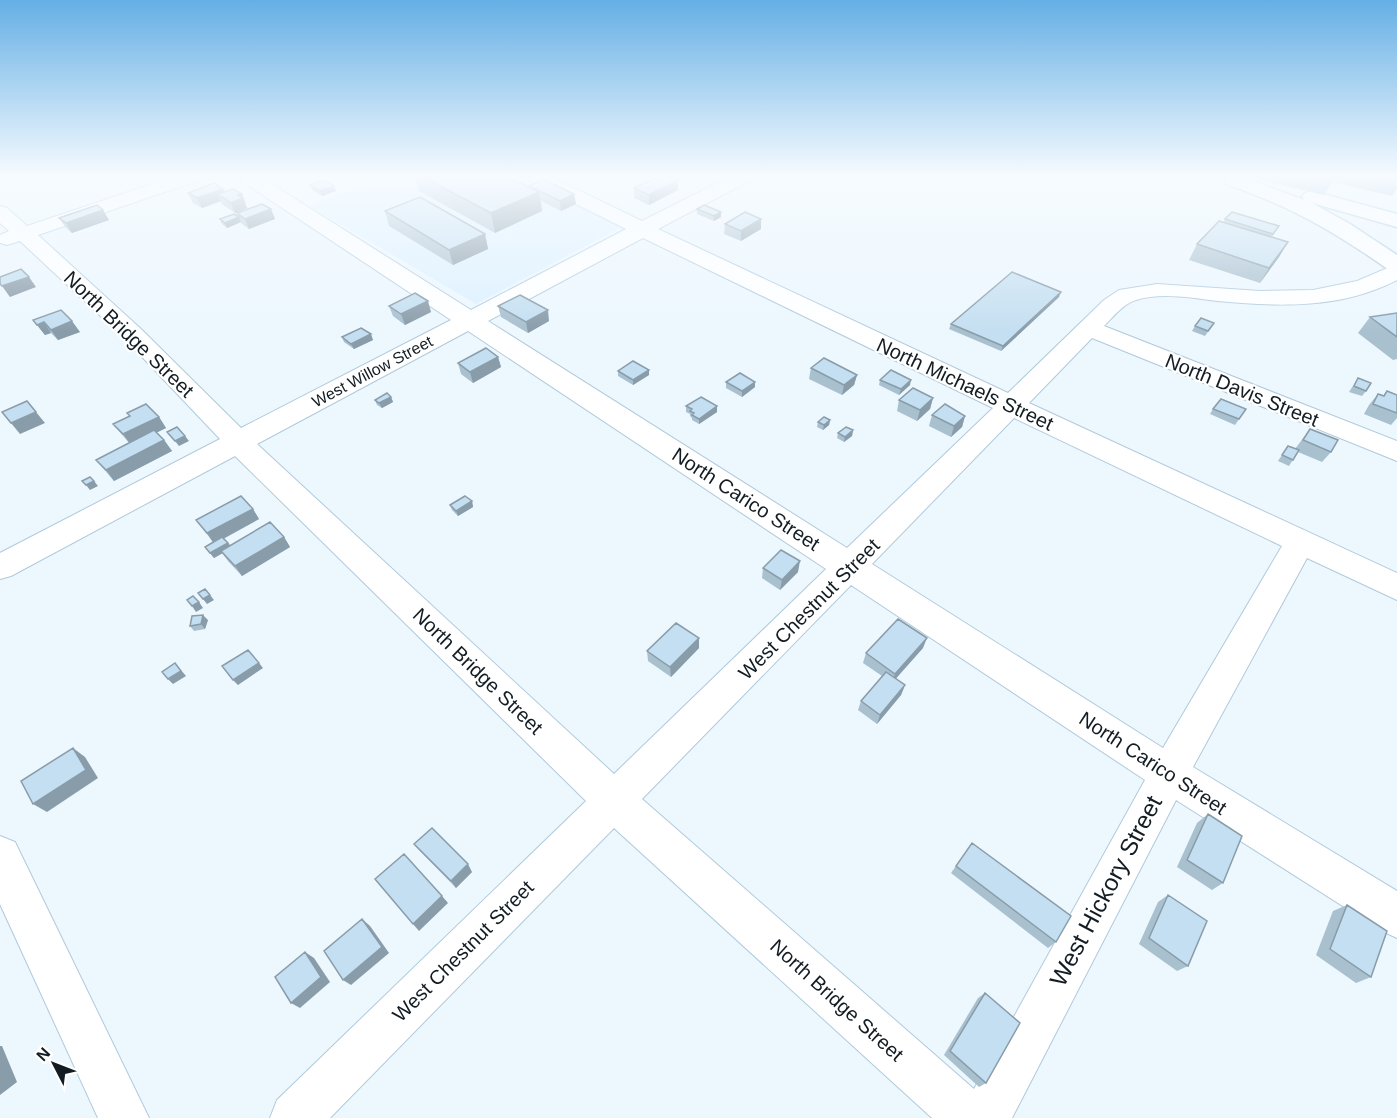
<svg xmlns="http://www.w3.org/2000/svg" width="1397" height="1118" viewBox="0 0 1397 1118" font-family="Helvetica,sans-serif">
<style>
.built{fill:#ddf1ff}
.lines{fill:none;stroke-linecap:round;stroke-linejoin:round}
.minor-casing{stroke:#b0cadc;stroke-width:2}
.major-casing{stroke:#b0cadc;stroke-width:3}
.minor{fill:#fff;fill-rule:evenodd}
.major{fill:#fff;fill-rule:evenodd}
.wall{fill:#a9c0cf}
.shaded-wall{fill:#899ca9}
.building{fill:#c4dff1;stroke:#899ca9;stroke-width:1.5}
.labels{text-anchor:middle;stroke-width:4.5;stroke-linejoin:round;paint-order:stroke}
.far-street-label{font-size:16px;fill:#121c22;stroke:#fff}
.street-label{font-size:20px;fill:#121c22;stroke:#fff}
.near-street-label{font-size:24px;fill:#121c22;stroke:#fff}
</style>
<rect width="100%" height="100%" fill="#ecf7fe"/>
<path class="built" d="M388 176H519L623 226 476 304 310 206Z"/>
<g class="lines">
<g class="minor-casing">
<path id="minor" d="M176 176H202L200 180 38 235 141 329 241 428 451 320 240 180 238 176H259L471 310 626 229 528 180 526 176H549L642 221 731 176H753L751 180 658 229 1008 393 1104 300 1119 290 1157 284 1260 291 1313 290 1357 281 1397 264V280C1341 309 1279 307 1218 301 1193 298 1160 292 1136 300 1123 304 1113 317 1104 326L1397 441V461L1092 338 1029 403 1397 573V600L1307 558 1193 767 1397 891V938L1382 931 1176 800 1012 1118H932L614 828 330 1118H270L277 1100 586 801 235 456 11 576 0 579V553L220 439 125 339 20 241 7 245 0 243V235L9 231 0 223V206L7 208 27 226ZM643 238 993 408 847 548 488 321ZM468 331 826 569 614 774 257 444ZM1014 418 1282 546 1163 748 872 564ZM851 585 1145 780 974 1089 642 799Z
M0 836 15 842 149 1118H98L0 904Z"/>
</g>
<g class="major-casing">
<path id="major" d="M1226 176H1240L1304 200 1302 197 1305 193 1312 191 1397 214V227L1312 203 1350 224 1397 255V272L1389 270C1334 231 1290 206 1226 184L1223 180Z"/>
</g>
<use href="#minor" class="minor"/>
<use href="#major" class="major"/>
</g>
<path class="wall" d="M414 176H506L529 187 574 194 576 204 561 211 541 201 542 211 495 233 419 191Z
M657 176H673L670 177 678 190 649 205 634 198V188L659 176Z
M1245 176H1397V189L1392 196 1332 182 1324 195Z
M310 185 334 186 336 191 322 196 312 190Z
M223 189 225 192 246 204H245L247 208 235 213 222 204 221 201 202 208 193 203 188 193Z
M271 209 275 219 249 229 241 223 237 213Z
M697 209 721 212V217L714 221 697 214Z
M385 211 485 234 488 249 453 265 389 226Z
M59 218 109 220 72 233 66 228Z
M220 219 241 222 227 228 222 224Z
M1225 219 1279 226 1272 237 1288 242 1279 257 1260 283 1189 260 1197 244 1224 222Z
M725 224 761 229 741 241 724 234Z
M1059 297 1001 351 949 329 951 324Z
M389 306 431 312 405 325 393 316Z
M498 306 549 321 528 333 501 317Z
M1397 313V359L1393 360 1358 333 1370 317Z
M33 320 80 332 58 340 51 333 45 335Z
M1214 323 1205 336 1192 331 1195 326Z
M342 337 373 340 354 349 344 342Z
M498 357 501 367 473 383 461 374 458 363Z
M811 368 857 375 854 385 842 395 809 379Z
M649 370V375L633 385 618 376V371Z
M1358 378 1366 391 1362 396 1349 392Z
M880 380 910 385 899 395 879 385Z
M726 382H755V387L742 397 726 388Z
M1387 391 1397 395V418L1391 425 1364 414 1369 405 1378 394 1383 396Z
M391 397 393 402 382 408 377 405 375 400Z
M933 398 930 409 917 421 897 411 899 400Z
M686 406H717V412L699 424 692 420V418L690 416V414L686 412Z
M1213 409H1246L1235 425 1210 414Z
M127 413 159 417 166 428 156 433 164 440 172 451 114 481 96 460 129 443 113 424 129 416Z
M932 415 965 416 962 427 951 437 929 426Z
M830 420 829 425 823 430 817 427 818 422Z
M1310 429 1331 452 1322 462 1298 452 1289 466 1278 461 1288 446 1295 449Z
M853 430 852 436 844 442 837 438 838 433Z
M472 501 473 507 458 516 452 510 450 505Z
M253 509 259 519 224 538 230 545 284 537 290 547 242 576 228 561 222 553 214 558 209 552 205 547 213 542 196 520Z
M763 568 798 572 780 590 762 578Z
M208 620 205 629 194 631 190 626Z
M699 648 671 677 648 661 647 651Z
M923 648 895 679 905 685 901 695 877 724 858 710 861 701 882 676 863 663 866 653Z
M1208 814 1223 883 1212 890 1177 867 1197 823Z
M972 843 1056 942 1048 948 951 873Z
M414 844 472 872 456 888 420 851Z
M1168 895 1188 966 1177 971 1139 944 1158 902Z
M1347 905 1371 977 1356 983 1316 955 1333 911Z
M985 993 986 1083 979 1087 944 1055 978 998Z"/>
<path class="shaded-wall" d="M678 180V190L649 205V195Z
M334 186 336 191 322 196 320 191Z
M223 189 228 199 218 194 221 201 202 208 197 198Z
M539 192 542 211 495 233 491 213Z
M242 194 246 204H245L247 208 235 213 231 203 238 195Z
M574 194 576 204 561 211 560 201Z
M271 209 275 219 249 229 245 219Z
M103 210 109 220 72 233 66 223Z
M721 212V217L714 221V216Z
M239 217 241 222 227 228 225 223Z
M761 219V229L741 241V231Z
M485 234 488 249 453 265 449 250Z
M1288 242 1279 257 1260 283 1269 268Z
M29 277 36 287 10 297 2 286Z
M1061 292 1059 297 1001 351 1003 346Z
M428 301 431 312 405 325 401 314Z
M548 310 549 321 528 333 526 322Z
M72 321 80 332 58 340 51 330Z
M44 322 51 333 45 335 37 325Z
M371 334 373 340 354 349 351 344Z
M498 357 501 367 473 383 470 372Z
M649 370V375L633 385V380Z
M857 375 854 385 842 395 844 385Z
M911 380 910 385 899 395 901 389Z
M755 382V387L742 397V391Z
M391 397 393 402 382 408 379 403Z
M933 398 930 409 917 421 920 410Z
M717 406V412L699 424V419Z
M36 412 45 423 20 434 11 423Z
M965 416 962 427 951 437 954 426Z
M159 417 166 428 131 445 123 434Z
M830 420 829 425 823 430 824 425Z
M853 430 852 436 844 442 845 437Z
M185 436 189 441 179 446 175 441Z
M164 440 172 451 114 481 106 470Z
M94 481 98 486 90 490 86 485Z
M472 501 473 507 458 516 456 511Z
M253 509 259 519 214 544 207 533Z
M284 537 290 547 242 576 235 566Z
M228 543 232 548 214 558 210 553Z
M800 561 798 572 780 590 782 580Z
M210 595 214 600 207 604 203 599Z
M199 602 203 608 196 612 192 606Z
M203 615 208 620 205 629 201 624Z
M699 638V648L671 677 670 667Z
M927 638 923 648 892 683 895 674Z
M175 663 186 676 173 684 168 679Z
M259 663 263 668 238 685 233 680Z
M905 685 901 695 877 724 880 715Z
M73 748 85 757 98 778 47 812 33 804Z
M468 864 472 872 456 888 451 881Z
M442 896 448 903 419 931 413 924Z
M362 919 370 926 389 953 351 985 343 980Z
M305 952 314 958 330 982 300 1008 291 1003Z
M0 1046H2L17 1082 0 1095Z"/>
<path class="building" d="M421 176H506L539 192 491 213Z
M660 176H666L678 180 649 195 634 188Z
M543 179 574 194 560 201 529 186Z
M324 180 334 186 320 191 310 185Z
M214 183 223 189 197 198 188 193Z
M233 189 242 194 238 195 243 198 231 203 218 194Z
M420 197 485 234 449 250 385 211Z
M262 204 271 209 245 219 237 213Z
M97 205 103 210 66 223 59 218Z
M704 205 721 212 714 216 697 209Z
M745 212 761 219 741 231 725 224Z
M1232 212 1279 226 1273 234 1225 219Z
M234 214 239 217 225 223 220 219Z
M1219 221 1288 242 1269 268 1197 244Z
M21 269 29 277 2 286 0 284V277Z
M1012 272 1061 292 1003 346 951 324Z
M415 293 428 301 401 314 389 306Z
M520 295 548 310 526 322 498 306Z
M61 310 72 321 51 330 44 322 37 325 33 320Z
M1397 313V337L1370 317Z
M1201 318 1214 323 1208 331 1195 326Z
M361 328 371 334 351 344 342 337Z
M486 348 498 357 470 372 458 363Z
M824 358 857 375 844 385 811 368Z
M633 361 649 370 633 380 618 371Z
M891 370 911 380 901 389 880 380Z
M740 373 755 382 742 391 726 382Z
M1358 378 1371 383 1366 391 1354 386Z
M913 388 933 398 920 410 899 400Z
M1387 391 1397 395V413L1373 404 1378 394 1384 396Z
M387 393 391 397 379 403 375 400Z
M701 397 717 406 699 419 692 415 694 413 690 411 692 409 686 406Z
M1221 399 1246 409 1239 419 1213 409Z
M27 401 36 412 11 423 2 412Z
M146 404 159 417 123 434 113 424 130 416 127 413Z
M945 404 965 416 954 426 932 415Z
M824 417 830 420 824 425 818 422Z
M177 427 185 436 175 441 167 432Z
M846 427 853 430 845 437 838 433Z
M1310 429 1338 440 1331 452 1303 440Z
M154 430 164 440 106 470 96 460Z
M1288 446 1299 450 1293 460 1282 455Z
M90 477 94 481 86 485 82 481Z
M241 496 253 509 207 533 196 520Z
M465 496 472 501 456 511 450 505Z
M270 522 284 537 235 566 221 551Z
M222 537 228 543 210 553 205 547Z
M781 550 800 561 782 580 763 568Z
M205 589 210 595 203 599 198 593Z
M193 596 199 602 192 606 187 600Z
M203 615 201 624 190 626 192 616Z
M898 619 927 638 895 674 866 653Z
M676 623 699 638 670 667 647 651Z
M248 650 259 663 233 680 222 666Z
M175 663 181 671 168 679 162 672Z
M886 672 905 685 880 715 861 701Z
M73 748 86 770 33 804 21 781Z
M1208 814 1242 836 1223 883 1187 860Z
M432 828 468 864 451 881 414 844Z
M972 843 1071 916 1056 942 956 866Z
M404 854 442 896 413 924 375 879Z
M1168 895 1207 921 1188 966 1149 938Z
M1347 905 1387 931 1371 977 1330 949Z
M362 919 382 947 343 980 324 951Z
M305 952 321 977 291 1003 275 977Z
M985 993 1020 1023 986 1083 950 1051Z"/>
<linearGradient id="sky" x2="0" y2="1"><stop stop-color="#65afe5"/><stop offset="0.53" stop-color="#f6fbff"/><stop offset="1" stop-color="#f6fbff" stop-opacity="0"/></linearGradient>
<rect width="1397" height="332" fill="url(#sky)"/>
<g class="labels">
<g class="far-street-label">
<text transform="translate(372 371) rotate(-28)" y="6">West Willow Street</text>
</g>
<g class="street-label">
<text transform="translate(129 334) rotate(44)" y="7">North Bridge Street</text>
<text transform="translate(965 384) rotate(25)" y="7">North Michaels Street</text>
<text transform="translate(1242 390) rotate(22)" y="7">North Davis Street</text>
<text transform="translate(746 499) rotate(33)" y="7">North Carico Street</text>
<text transform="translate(809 609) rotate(-45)" y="7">West Chestnut Street</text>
<text transform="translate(478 671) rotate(44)" y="7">North Bridge Street</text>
<text transform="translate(1153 763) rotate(33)" y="7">North Carico Street</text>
<text transform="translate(463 951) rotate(-45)" y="7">West Chestnut Street</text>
<text transform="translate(837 1000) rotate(42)" y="7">North Bridge Street</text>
</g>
<g class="near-street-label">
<text transform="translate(1106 891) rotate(-62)" y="8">West Hickory Street</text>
</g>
</g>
<g transform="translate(54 1064) rotate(312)" stroke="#ffffff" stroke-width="4.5" paint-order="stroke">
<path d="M0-4.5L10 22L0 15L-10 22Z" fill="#121c22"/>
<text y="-9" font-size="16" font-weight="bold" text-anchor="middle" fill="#121c22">N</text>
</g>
</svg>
